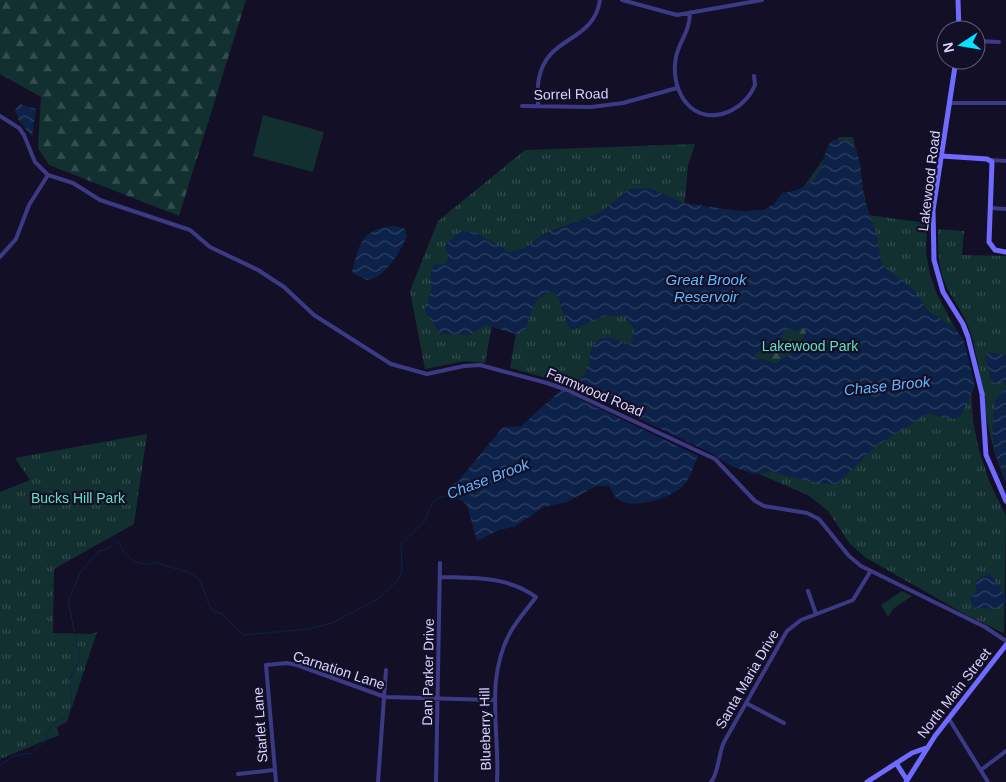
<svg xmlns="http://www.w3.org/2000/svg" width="1006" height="782" viewBox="0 0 1006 782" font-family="Helvetica,sans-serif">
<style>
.grass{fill:url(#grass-tufts)}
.forest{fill:url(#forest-firs)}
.pitch{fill:#12302f}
.water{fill:url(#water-waves);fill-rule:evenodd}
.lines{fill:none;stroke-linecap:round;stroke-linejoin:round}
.stream{stroke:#0c2248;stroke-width:1}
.street{stroke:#3d3a85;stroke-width:4}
.secondary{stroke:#6f6bff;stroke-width:5}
.labels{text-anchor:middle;stroke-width:4.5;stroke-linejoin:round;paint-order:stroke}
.street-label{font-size:14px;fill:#d9d4ff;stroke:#130f26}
.park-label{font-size:14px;fill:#5fe0c0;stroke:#130f26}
.water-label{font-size:15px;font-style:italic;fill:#62b6ff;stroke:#130f26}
</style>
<defs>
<pattern id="grass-tufts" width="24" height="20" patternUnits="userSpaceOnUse" patternTransform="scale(1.25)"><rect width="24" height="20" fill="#12302f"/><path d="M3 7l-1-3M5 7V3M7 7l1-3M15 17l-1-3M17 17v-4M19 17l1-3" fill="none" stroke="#344d4e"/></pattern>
<pattern id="forest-firs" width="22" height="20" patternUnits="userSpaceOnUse" patternTransform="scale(1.25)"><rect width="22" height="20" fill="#12302f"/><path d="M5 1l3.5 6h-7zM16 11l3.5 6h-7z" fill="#344d4e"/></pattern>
<pattern id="water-waves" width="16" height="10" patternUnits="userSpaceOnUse" patternTransform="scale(1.25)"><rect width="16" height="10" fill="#0c2248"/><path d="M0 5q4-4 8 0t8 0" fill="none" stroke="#2f4163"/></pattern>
</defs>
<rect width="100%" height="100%" fill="#130f26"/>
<path class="grass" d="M839 137H853L868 215 927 223 926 252 930 275 937 294 959 336 971 388 973 421 979 450 990 483 1006 516 1004 633 968 616 866 558 850 544 828 511 808 495 733 463 568 384 510 368 521 303 495 310 485 363 465 361 425 369 410 291 438 221 525 150 695 144 688 166 684 210 768 216 800 192Z
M938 229 964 231 962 255 1006 256V481C983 433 985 387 972 337 967 318 955 303 946 286 938 268 938 249 938 229Z
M147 434 134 524 54 569 53 633 92 634 97 632 67 722 57 727 59 735 0 759V492L30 480 15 458Z
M902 591 912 596 893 609 888 617 881 605Z"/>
<path class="forest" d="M0 0H246L179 216 49 165 38 148 41 97 0 74Z
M790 328 805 329 806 333 797 349 776 363 763 359 757 360 755 357C760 347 768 349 775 342 781 336 783 332 790 328Z"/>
<path class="pitch" d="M263 115 324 132 313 172 253 156Z
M938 532 951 533V553H938Z"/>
<path class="water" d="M20 104 36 109 32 137 19 121 15 110Z
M833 140 849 141 856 148 860 163 864 199 876 232 882 265 914 290 928 311 955 328 964 341 975 387 960 417 951 420 929 413 875 447 837 484 817 483 772 472 754 474 731 466 709 452 570 386C575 382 585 376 587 370 590 364 589 356 591 350 599 331 614 338 628 345L631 343 634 328 624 316C604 312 589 323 572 330 562 320 563 303 554 292 534 292 531 314 526 329L516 334 485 325 470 335 440 334 425 311 432 287 430 280 433 265 447 263 448 255 445 246 460 231 477 233 510 252 525 248 545 233 601 212 629 189 650 188 683 203 740 211 763 210 774 204 782 193C799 191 817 183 822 165 826 155 824 148 833 140ZM790 328 796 331 805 329 806 333 797 349 776 363 763 359 756 360 755 357C760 347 768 349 775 342 781 337 782 332 790 328Z
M395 226 405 229 407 236C401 251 384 279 367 280L354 274 352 272C359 243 362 229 395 226Z
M989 352 1006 355V479L996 456 992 434 995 401 1006 387 1003 381 992 386 985 356Z
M561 390 698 456C694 464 691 476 685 484 675 497 636 509 621 501 615 498 612 492 609 486H596L567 502 544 507 514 527 501 529 477 541 467 505 451 494 452 485 459 480 503 427 521 426Z
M989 573 1003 592 1006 601C994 617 987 604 975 609L970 599 976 592V580Z"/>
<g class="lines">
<path class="stream" d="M0 766 13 756 32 753 45 741C51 715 65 725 70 710 74 700 69 693 70 683 70 676 77 666 80 658L68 601 81 571 100 550 104 551 118 541C121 544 121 548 124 552 132 562 145 568 157 562 172 570 195 569 202 585 206 594 207 603 213 611L222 614 243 635 309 629 332 623 378 599 398 580 402 571 401 544 424 522 432 503 438 498 453 494"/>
<path class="street" d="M622 0 677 15 762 0
M690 13C689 34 680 39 676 57 670 86 687 122 722 114 737 110 749 99 755 85L754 76
M976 41 999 42
M951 103H1006
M538 105C538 97 537 87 539 78 548 34 593 44 600 0
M522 106 591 107 623 103 677 88
M0 116 19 128 24 135 35 162 48 175 73 183 100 200 190 230 210 247 258 270 284 287 314 315 391 364 427 374 464 366 480 365 547 383 567 390 715 459 755 501 764 506 807 513 819 519 849 556 861 566 985 627 1006 641
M991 160 1006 161
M991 208 1006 209
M0 257 16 239 29 205 48 175
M440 577C475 578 507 576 536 597 528 608 518 619 511 631 484 679 500 731 497 782
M808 591 816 614
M746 703 784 723
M949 719 988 782
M981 770 1006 751
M238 774 274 770
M276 782 266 665 287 663 297 665 385 697 494 700
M378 782 386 670
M436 782 440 563
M711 782C718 775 719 752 724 742L787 631 801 620 853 600 870 572"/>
<path class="secondary" d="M958 0 959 30
M956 60 933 210 934 260 943 292 963 324 968 337 982 394 986 455 1006 501
M942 156 987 159 992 162 989 242 995 250 1006 252
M896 763 907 780
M867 782 912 753 926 748
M906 782 935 736 1006 645"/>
</g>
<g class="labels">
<g class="street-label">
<text transform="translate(571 94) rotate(-1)" y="5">Sorrel Road</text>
<text transform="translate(929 181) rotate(-83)" y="5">Lakewood Road</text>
<text transform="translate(595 392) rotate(23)" y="5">Farmwood Road</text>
<text transform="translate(339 670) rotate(18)" y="5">Carnation Lane</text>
<text transform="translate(428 672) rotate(-89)" y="5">Dan Parker Drive</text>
<text transform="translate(747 679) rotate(-60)" y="5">Santa Maria Drive</text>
<text transform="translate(954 693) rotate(-52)" y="5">North Main Street</text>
<text transform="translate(260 725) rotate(-94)" y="5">Starlet Lane</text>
<text transform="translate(485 729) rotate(-91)" y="5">Blueberry Hill</text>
</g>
<g class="park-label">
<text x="810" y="351">Lakewood Park</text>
<text x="78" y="503">Bucks Hill Park</text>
</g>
<g class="water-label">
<text x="706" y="285">Great Brook<tspan x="706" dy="17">Reservoir</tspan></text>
<text transform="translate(887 386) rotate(-6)" y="5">Chase Brook</text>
<text transform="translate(488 479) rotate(-21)" y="5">Chase Brook</text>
</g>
</g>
<g transform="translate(961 45) rotate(258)"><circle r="24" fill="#130f26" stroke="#625e7d"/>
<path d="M0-4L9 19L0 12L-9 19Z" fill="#00e5ff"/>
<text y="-8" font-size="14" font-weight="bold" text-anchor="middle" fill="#d9d4ff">N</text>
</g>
</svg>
